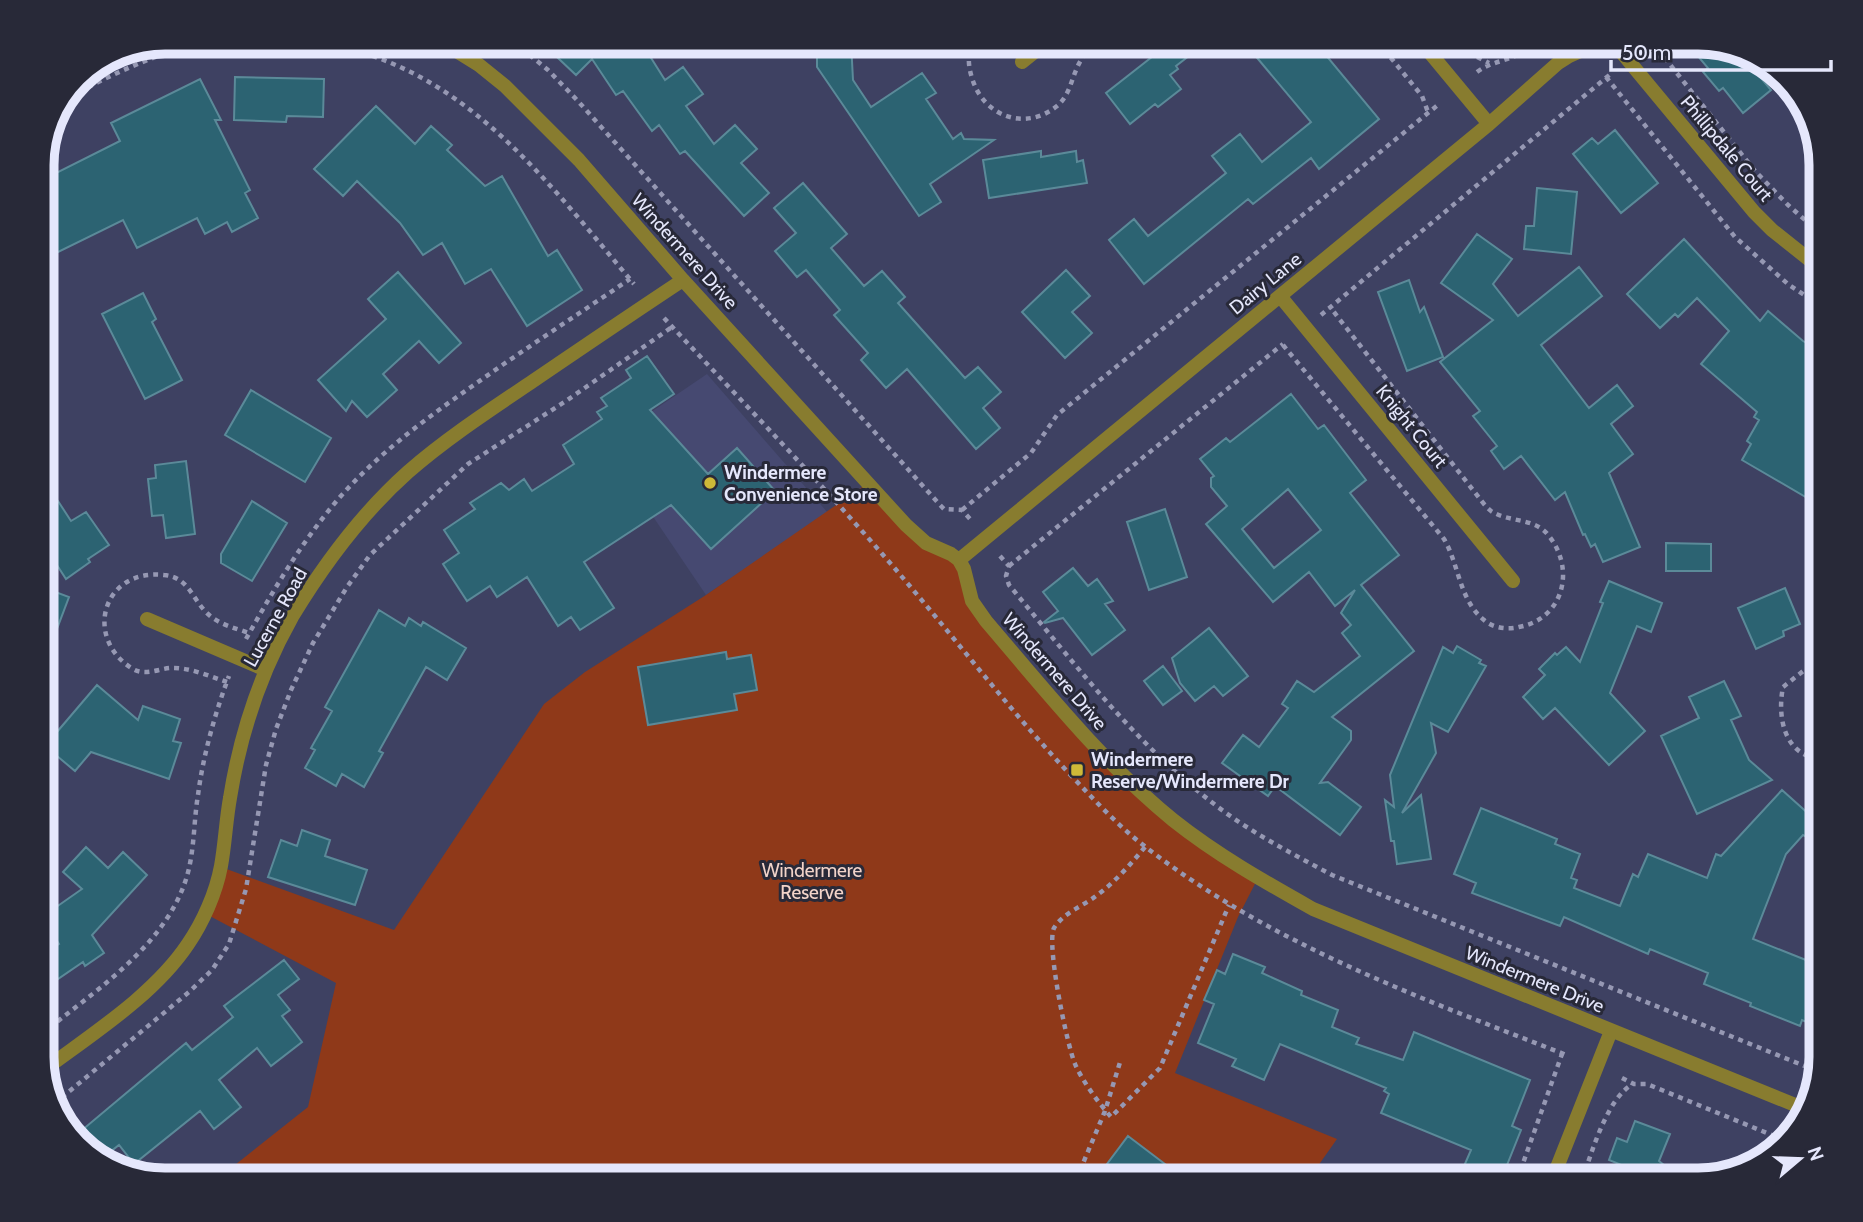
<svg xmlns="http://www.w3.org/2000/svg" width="1863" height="1222" viewBox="0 0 1863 1222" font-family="Cabin,sans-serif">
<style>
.built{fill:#464971}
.green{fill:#8f3919}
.building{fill:#2c6372;stroke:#5b8a99;stroke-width:2;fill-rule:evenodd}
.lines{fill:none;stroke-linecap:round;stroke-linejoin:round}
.path{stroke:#9698b3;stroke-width:4.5;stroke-dasharray:5 5;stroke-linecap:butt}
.minor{stroke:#887c2f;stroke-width:14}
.poi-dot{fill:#ceb938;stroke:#282938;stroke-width:2.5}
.labels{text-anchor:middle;stroke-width:6;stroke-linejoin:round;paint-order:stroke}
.street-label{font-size:19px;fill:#e5e7fc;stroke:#282938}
.poi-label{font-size:19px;font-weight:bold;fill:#e5e7fc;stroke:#282938;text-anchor:start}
.park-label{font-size:19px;fill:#f2d3c9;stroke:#282938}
.rim{fill:none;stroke:#e5e7fc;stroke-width:9}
</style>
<rect width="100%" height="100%" fill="#3e4162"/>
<path class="built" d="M707 374 828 513 706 595 604 444Z"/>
<path class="green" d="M868 483 906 525 951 554 969 590 1116 768 1258 878 1238 917 1175 1073 1337 1139 1308 1180H216L308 1107 336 983 204 913 221 867 394 930 544 704 585 672 706 595Z"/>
<path class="building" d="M541 42H641L665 80 683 67 703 94 686 106 714 144 735 125 757 149 741 163 769 193 744 216 685 151 680 154 659 125 652 131 623 91 616 95 592 59 576 75Z
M826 42H851L853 80 871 107 922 73 936 93 926 99 953 139 961 133 964 139 994 140 930 184 941 202 919 216 817 67V51Z
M1171 42H1207L1176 66 1178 69 1170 75 1181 89 1158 107 1155 104 1130 124 1106 93Z
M1266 42H1315L1379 119 1319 169 1311 158 1253 204 1248 199 1144 284 1109 240 1134 219 1148 236 1226 173 1212 156 1240 134 1262 162 1311 122 1253 53Z
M1686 42H1697L1742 55 1771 90 1743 113 1723 88 1719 91 1703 72 1708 68Z
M235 77 324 79 323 117 287 116 286 122 234 120Z
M200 79 221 120H215L250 190 245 193 258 218 232 232 227 222 205 234 197 218 137 248 123 220 52 255 42 236V180L120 141 111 123Z
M376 106 415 144 431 126 452 145 447 150 485 186 502 176 548 256 557 250 582 290 527 326 491 269 465 284 442 243 423 255 400 223 357 181 343 196 314 169Z
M1615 130 1658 183 1621 213 1573 154 1592 138 1598 144Z
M1041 151V157L1076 151 1077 162 1083 160 1087 183 989 198 983 160Z
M803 183 847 234 831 248 864 286 882 271 905 297 898 303 965 378 978 367 1001 392 983 408 1000 428 976 449 907 369 886 388 861 360 868 353 834 315 840 310 806 270 797 277 775 251 796 233 774 208Z
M1537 188 1577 192 1571 254 1524 249 1526 226H1534Z
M1477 234 1512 259 1493 284 1518 316 1579 267 1602 296 1541 345 1589 408 1617 385 1633 406 1611 424 1633 454 1609 473 1640 547 1603 562 1595 544 1591 547 1585 534 1583 535 1565 492 1555 500 1521 456 1504 469 1491 451 1497 446 1473 416 1480 411 1440 362 1493 320 1441 283Z
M1684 239 1760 321 1768 311 1803 341 1821 351V420L1811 437 1821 443V506L1742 460 1751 444 1747 441 1759 420 1754 417 1757 412 1701 364 1729 331 1697 298 1678 317 1675 314 1660 328 1627 294Z
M1066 270 1090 296 1072 312 1092 333 1065 358 1022 312Z
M398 272 461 343 439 363 419 341 383 374 397 390 367 417 352 401 346 411 318 380 386 319 368 299Z
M1409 280 1420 312 1424 307 1443 357 1407 371 1378 292Z
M143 293 156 319 152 322 182 380 145 399 102 314Z
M647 356 674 394 650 410 708 474 737 448 775 491 711 549 671 505 584 562 614 608 580 630 571 617 558 626 527 577 497 597 490 586 467 601 443 564 459 553 444 530 475 509 470 503 501 483 509 490 524 479 532 491 574 464 563 445 602 419 597 412 607 406 601 398 631 378 626 370Z
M251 390 331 438 305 482 225 435Z
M1291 394 1318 429 1324 425 1366 480 1350 493 1399 555 1361 585 1414 651 1332 717 1351 731V740L1320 783 1328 782 1361 807 1340 835 1275 786 1268 796 1222 763 1243 735 1259 747 1288 708 1282 704 1297 681 1314 692 1360 656 1342 633 1351 625 1341 613 1355 590 1335 606 1309 572 1273 602 1206 524 1227 506 1211 487V478L1214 476 1200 459 1226 438 1230 442ZM1288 489 1321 530 1274 568 1242 529Z
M186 461 195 534 166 538 163 515 152 516 148 479 156 478 155 465Z
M58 501 71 521 86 512 109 545 88 559 90 562 66 579 42 542V511Z
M252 501 287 523 252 581 221 563V554Z
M1165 509 1187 577 1149 590 1127 522Z
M1666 543 1711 544V571H1666Z
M1073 568 1088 586 1097 579 1113 601 1105 604 1125 630 1092 655 1063 618 1045 623 1044 622 1058 611 1043 592Z
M1609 581 1662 603 1651 632 1637 626 1610 693 1645 731 1609 765 1555 708 1543 719 1523 697 1545 675 1539 669 1555 653 1557 655 1566 647 1580 662 1603 603 1600 602Z
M42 587 69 597 44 663 42 662Z
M1785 588 1800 624 1783 631 1784 636 1756 649 1738 608Z
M379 610 405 626 409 618 421 626 423 622 466 648 447 680 426 667 379 751 383 753 364 787 342 774 336 786 305 768 315 750 311 748 332 711 325 707Z
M1209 628 1248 676 1223 696 1214 686 1195 701 1180 683 1172 658Z
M1457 646 1481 660 1479 663 1486 666 1448 732 1431 723 1436 753 1402 813 1421 795 1431 859 1397 864 1394 841H1391L1385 800 1394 807 1390 775 1443 647 1453 653Z
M726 652 727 659 751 655 757 690 734 694 737 710 648 725 638 667Z
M1163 666 1182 691 1163 705 1144 681Z
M1724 681 1741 716 1731 720 1749 760 1772 780 1697 814 1661 736 1699 718 1689 697Z
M97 685 138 720 143 706 180 719 173 741 181 743 169 779 91 752 75 771 45 746Z
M1782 790 1821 825V844L1803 835 1786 854 1753 939 1821 966V1028L1802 1020 1800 1026 1750 1006 1751 1003 1704 984 1708 973 1650 949 1648 954 1564 917 1560 926 1472 893 1476 883 1454 874 1481 808 1557 839 1555 844 1580 854 1571 878 1577 880 1574 888 1620 906 1633 874 1638 877 1648 854 1707 878 1716 854 1721 856Z
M302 830 330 840 325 856 367 870 355 905 268 877 281 840 297 846Z
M86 847 108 868 123 852 147 875 92 935 104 953 85 966 83 962 55 981 42 962V955L59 944 42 917 82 889 63 872Z
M1233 954 1265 967 1262 973 1302 991 1301 995 1338 1010 1332 1027 1359 1038 1356 1044 1403 1060 1414 1032 1530 1080 1512 1126 1521 1130 1501 1180H1458L1471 1150 1381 1113 1389 1094 1384 1091 1386 1088 1280 1044 1264 1080 1232 1066 1236 1059 1198 1043 1214 1004 1204 1000 1217 970 1225 974Z
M284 960 299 979 278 995 290 1010 282 1016 302 1042 271 1066 257 1048 219 1080 241 1107 214 1129 200 1111 134 1164 119 1145 100 1160 97 1159 75 1136 186 1043 192 1050 233 1017 224 1006Z
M1635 1121 1670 1134 1659 1161 1664 1165 1658 1180H1618L1624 1166 1609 1160 1617 1138 1627 1142Z
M1128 1136 1186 1180H1095Z"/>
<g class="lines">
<path class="path" d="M314 42C461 62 545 179 634 284
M514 42 548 70 577 100 940 505 944 509 962 510 971 520
M974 42C967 54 968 65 972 78 983 116 1025 132 1057 106 1069 96 1071 81 1077 68 1081 58 1088 50 1095 42
M1378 42 1422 96 1428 112
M1464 42 1477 57 1489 63
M1652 42 1755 171 1788 205 1821 234
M1477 72C1489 63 1501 62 1515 56 1523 53 1529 47 1535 42
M1606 77 1735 237 1789 285 1821 306
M70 96C116 73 163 49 214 42
M1321 315 1613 72
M664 318C748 408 835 497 914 591 970 657 1022 725 1082 787 1102 808 1123 830 1147 848 1272 945 1423 999 1569 1056
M1283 345 1444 539C1459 564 1459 600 1484 620 1493 628 1507 630 1519 627 1563 619 1576 570 1549 536 1535 517 1509 523 1491 511 1487 508 1483 503 1480 499L1330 307
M962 510 1031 453 1057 415 1439 104
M1000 556 1009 566 1006 576 1009 585C1071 659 1131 739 1209 800 1246 830 1289 852 1332 875L1817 1071
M1009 566 1283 344
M246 639C274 589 302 541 340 497 378 454 424 420 471 387 523 350 577 315 630 279
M1821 664 1807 668 1783 687C1777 717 1784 756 1821 759
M227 682C209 676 189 667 170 668 158 669 145 676 133 669 83 639 102 568 164 575 188 577 192 598 206 612 217 624 235 628 249 633
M1145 847C1130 865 1115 882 1096 896 1083 906 1063 913 1054 928 1046 944 1067 1045 1075 1064 1083 1082 1098 1102 1111 1117L1160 1068 1229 905
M42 1034C94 991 160 950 184 885 195 856 193 825 198 795 203 756 215 713 229 676
M1622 1078 1634 1084H1647L1784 1140
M54 1104 189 992 212 970 229 944 246 889 266 765 276 729 291 690 313 643 347 587 370 555 468 464 566 401 672 327
M1076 1180 1105 1111 1121 1059
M1517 1180 1562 1054
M1582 1180C1592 1152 1607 1098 1633 1084"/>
<path class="minor" d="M442 42 479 65 505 86 579 160 683 280 906 525 926 543 951 554 959 560 964 569 972 601 986 621C1045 690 1102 762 1173 820 1217 855 1265 882 1313 909L1805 1109
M1421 42 1489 124
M1613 42 1754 212 1772 230 1821 269
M1022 62 1047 42
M1280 296 1513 581
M959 560 1489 124 1558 63 1569 56 1600 42
M147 619 266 670
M44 1070C92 1034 154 995 188 944 203 922 216 893 221 866 225 844 226 820 230 798 240 735 261 672 292 617 324 564 362 513 408 472 447 438 490 410 533 381 583 347 633 313 683 280
M1552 1180 1611 1031"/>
</g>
<g class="poi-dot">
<circle cx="710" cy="483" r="7"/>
<rect x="1070" y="763" width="14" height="14" rx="3.5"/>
</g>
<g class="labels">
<g class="street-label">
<text transform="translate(1727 148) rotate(50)" y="7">Phillipdale Court</text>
<text transform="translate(685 251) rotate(48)" y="7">Windermere Drive</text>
<text transform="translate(1265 283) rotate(-39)" y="7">Dairy Lane</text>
<text transform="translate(1412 426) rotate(51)" y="7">Knight Court</text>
<text transform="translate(275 617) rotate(-61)" y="7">Lucerne Road</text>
<text transform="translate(1055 671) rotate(49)" y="7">Windermere Drive</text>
<text transform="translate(1535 979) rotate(22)" y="7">Windermere Drive</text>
</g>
<g class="poi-label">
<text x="724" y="479">Windermere<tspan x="724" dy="22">Convenience Store</tspan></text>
<text x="1091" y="766">Windermere<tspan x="1091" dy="22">Reserve/Windermere Dr</tspan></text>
</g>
<g class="park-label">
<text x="812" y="877">Windermere<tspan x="812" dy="22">Reserve</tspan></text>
</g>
</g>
<path d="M0 0H1863V1222H0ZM165 54H1698A111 111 0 0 1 1809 165V1057A111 111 0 0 1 1698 1168H165A111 111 0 0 1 54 1057V165A111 111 0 0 1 165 54Z" fill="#282938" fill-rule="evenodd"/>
<path class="rim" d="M165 54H1698A111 111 0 0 1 1809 165V1057A111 111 0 0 1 1698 1168H165A111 111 0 0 1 54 1057V165A111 111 0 0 1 165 54Z"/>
<g transform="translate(1800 1159) rotate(71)" stroke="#282938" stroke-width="5" paint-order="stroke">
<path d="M0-5L12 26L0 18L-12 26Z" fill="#e5e7fc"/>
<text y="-10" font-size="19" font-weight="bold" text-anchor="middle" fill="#e5e7fc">N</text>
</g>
<path d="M1611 60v10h220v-10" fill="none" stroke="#e5e7fc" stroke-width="3.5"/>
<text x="1622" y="60" font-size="21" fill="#e5e7fc" stroke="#282938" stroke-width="5" paint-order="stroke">50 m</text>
</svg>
